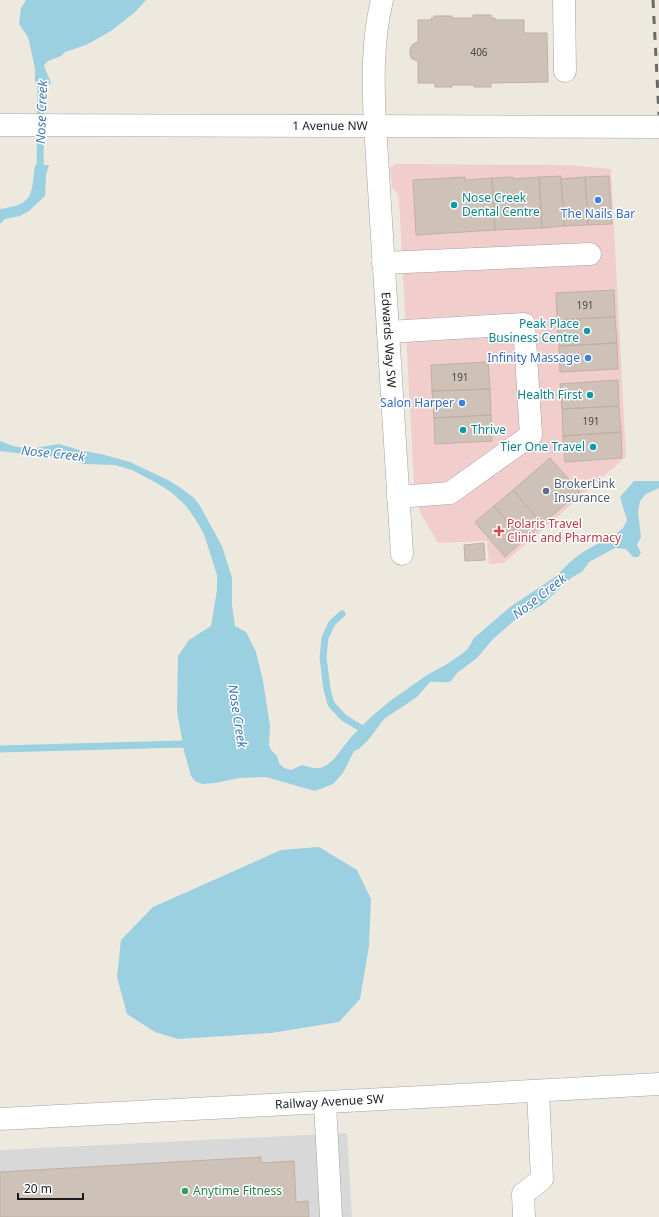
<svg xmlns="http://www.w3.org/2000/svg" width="659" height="1217" viewBox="0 0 659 1217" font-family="'Noto Sans',sans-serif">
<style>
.residential{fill:#d9d8d8}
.commercial{fill:#f1cecc}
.water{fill:#9bd0e0}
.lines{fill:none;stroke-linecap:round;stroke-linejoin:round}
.stream{stroke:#9bd0e0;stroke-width:7}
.building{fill:#cec2b8;stroke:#c1afa1}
.minor-casing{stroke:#a2a2a2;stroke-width:23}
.minor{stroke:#fff;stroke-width:22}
.rail{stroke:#696969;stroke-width:3;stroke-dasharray:8 8;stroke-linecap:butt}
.shop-dot{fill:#3f7fe0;stroke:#fff;stroke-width:1.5}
.culture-dot{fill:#0f9aa8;stroke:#fff;stroke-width:1.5}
.service-dot{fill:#5c6f8a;stroke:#fff;stroke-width:1.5}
.health-dot{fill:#e0444e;stroke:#fff;stroke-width:1.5}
.leisure-dot{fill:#2e9e5b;stroke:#fff;stroke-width:1.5}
.labels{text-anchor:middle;stroke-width:3;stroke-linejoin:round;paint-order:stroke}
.number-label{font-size:10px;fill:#484542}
.street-label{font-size:12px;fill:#1b1b1b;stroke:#fff}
.culture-label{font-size:12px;fill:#0d838f;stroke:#fff;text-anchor:end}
.shop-label{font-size:12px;fill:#366cbe;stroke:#fff;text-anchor:end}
.service-label{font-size:12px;fill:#4e5e75;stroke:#fff;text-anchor:start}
.health-label{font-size:12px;fill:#be3a42;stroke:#fff;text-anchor:start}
.leisure-label{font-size:12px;fill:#27864d;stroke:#fff;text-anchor:start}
.water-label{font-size:13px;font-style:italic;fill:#4178b2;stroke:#fff}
</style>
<rect width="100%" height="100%" fill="#eee9df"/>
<path class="residential" d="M347 1133 352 1217H0V1150Z"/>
<path class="commercial" d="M395 164 568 165 611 169 626 457 504 563 489 564 487 541 438 543 421 514 416 501 414 486 399 197 396 192 392 187 390 168Z"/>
<path class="water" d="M26 0H146L134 13 111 31 86 45 65 52 61 56 48 61 44 65C45 70 50 78 51 84H35V68L28 37 19 24 21 8Z
M35 165H49L46 175 45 196 29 211 20 216 5 219 0 224V209C34 204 31 196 35 165Z
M0 441 13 446 30 449 59 444 83 451 101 454 130 462 168 480 181 488 194 498 200 506 222 546 232 578V605L235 626 246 632 256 652 263 681 270 726 269 745 271 750 277 756 279 763 284 768 291 770 302 765 313 768H320L327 765 334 759 352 736 371 717 390 701 427 675 449 663 467 650 474 638 510 607 555 577 570 562 583 552 604 540 613 536 623 528 627 520 620 497 634 481H659V488L646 494 640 501 638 512 641 537 637 545 641 553 638 557H633L626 549 615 548 589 562 583 571 571 578 542 605 515 620 501 632 493 639 477 658 457 673 451 681C443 684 438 681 430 682L417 697 384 719 369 739 359 749 354 751 343 773 333 784 315 791 266 777 239 778 215 783 203 784 196 782 191 776 184 751 177 711 178 656 189 640 211 626 217 590V575L204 534 196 520 186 506 171 492 153 481 132 470 115 465 84 464 75 461 50 456 31 455 0 451Z
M319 847 357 870 371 899 369 946 360 999 339 1022 271 1033 178 1039 155 1032 127 1014 117 977 121 940 153 907 281 850Z"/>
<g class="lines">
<path class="stream" d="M40 173 41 84
M342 614 332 623 325 638 323 657 327 689 331 704 344 718 366 731
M0 749 183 744 192 745"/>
</g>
<path class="building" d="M473 15H491V18H495V20H524V33H547L548 82 491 83V87H474V85H452V87H435V83H418V61L412 59 410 55V49L413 44 418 42V20H431V18H434V16H452V18H473Z
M561 176 564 226 542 228 539 177Z
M609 176 612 224 588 225 585 177Z
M465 177V180L492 178 495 230 416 235 413 180Z
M513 177V179L539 177 542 228 495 230 492 178Z
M585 177 588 225 564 226 561 179Z
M614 290 615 317 557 320 556 293Z
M615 317 617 343 559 346 557 320Z
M617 343 618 369 560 372 559 346Z
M488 362 490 389 432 391 431 365Z
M618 380 619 406 562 409 560 384Z
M490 389 491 415 434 418 432 391Z
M619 406 621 432 563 436 562 409Z
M491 415 492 441 435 444 434 418Z
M621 432 622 458 565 462 563 436Z
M550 458 580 492 542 524 513 490Z
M513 490 542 524 524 540 494 506Z
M494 506 524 540 505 557 475 522Z
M484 543 485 560 465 561 464 545Z
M261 1157V1163L294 1161 296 1202 308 1201 309 1217H0V1172Z"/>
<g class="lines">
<g class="minor-casing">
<g id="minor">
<path id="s1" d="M382 0C372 41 373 83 375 125L402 554"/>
<path d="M564 0 565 71"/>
<path id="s2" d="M0 125 659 127"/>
<path d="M383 263 590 254"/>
<path d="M388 332 524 324 531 435 450 493 398 497"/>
<path d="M325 1103 331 1217"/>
<path id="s3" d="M0 1119 442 1096 659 1084"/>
<path d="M524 1217 523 1194 542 1179 538 1091"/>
</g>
</g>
<use href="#minor" class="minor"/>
<path class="rail" d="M653 0 659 115"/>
</g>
<g class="shop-dot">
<circle cx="598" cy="200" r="4"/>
<circle cx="588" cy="358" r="4"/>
<circle cx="462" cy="403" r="4"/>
</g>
<g class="culture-dot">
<circle cx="454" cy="205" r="4"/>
<circle cx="587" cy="331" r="4"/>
<circle cx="590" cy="395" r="4"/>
<circle cx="463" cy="430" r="4"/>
<circle cx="593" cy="447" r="4"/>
</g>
<circle class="service-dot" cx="546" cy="491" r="4"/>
<path class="health-dot" d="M497 525h4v4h4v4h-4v4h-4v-4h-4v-4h4z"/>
<circle class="leisure-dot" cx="185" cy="1191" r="4"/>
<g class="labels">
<g class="number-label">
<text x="479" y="56">406</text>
<text x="585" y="309">191</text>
<text x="460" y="381">191</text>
<text x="591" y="425">191</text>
</g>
<g class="street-label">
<text dy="4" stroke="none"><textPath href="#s2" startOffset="330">1 Avenue NW</textPath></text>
<text dy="4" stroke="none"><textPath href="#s1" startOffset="341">Edwards Way SW</textPath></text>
<text dy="4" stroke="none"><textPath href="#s3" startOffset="330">Railway Avenue SW</textPath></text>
</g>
<g class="culture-label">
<text x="462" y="202" text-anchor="start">Nose Creek<tspan x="462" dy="14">Dental Centre</tspan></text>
<text x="579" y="328">Peak Place<tspan x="579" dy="14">Business Centre</tspan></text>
<text x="582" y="399">Health First</text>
<text x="471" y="434" text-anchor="start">Thrive</text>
<text x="585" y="451">Tier One Travel</text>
</g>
<g class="shop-label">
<text x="598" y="218" text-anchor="middle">The Nails Bar</text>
<text x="580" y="362">Infinity Massage</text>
<text x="454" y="407">Salon Harper</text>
</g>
<g class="service-label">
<text x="554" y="488">BrokerLink<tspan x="554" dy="14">Insurance</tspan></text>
</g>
<g class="health-label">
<text x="507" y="528">Polaris Travel<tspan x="507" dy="14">Clinic and Pharmacy</tspan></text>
</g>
<g class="leisure-label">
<text x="193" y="1195">Anytime Fitness</text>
</g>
<g class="water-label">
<text transform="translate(41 112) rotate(-88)" y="5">Nose Creek</text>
<text transform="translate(53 453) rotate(6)" y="5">Nose Creek</text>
<text transform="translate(539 596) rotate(-38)" y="5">Nose Creek</text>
<text transform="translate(238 716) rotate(81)" y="5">Nose Creek</text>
</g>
</g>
<path d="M18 1193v6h65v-6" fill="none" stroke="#1b1b1b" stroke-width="2"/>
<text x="24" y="1193" font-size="12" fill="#1b1b1b" stroke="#ffffff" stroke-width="3" paint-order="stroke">20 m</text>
</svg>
